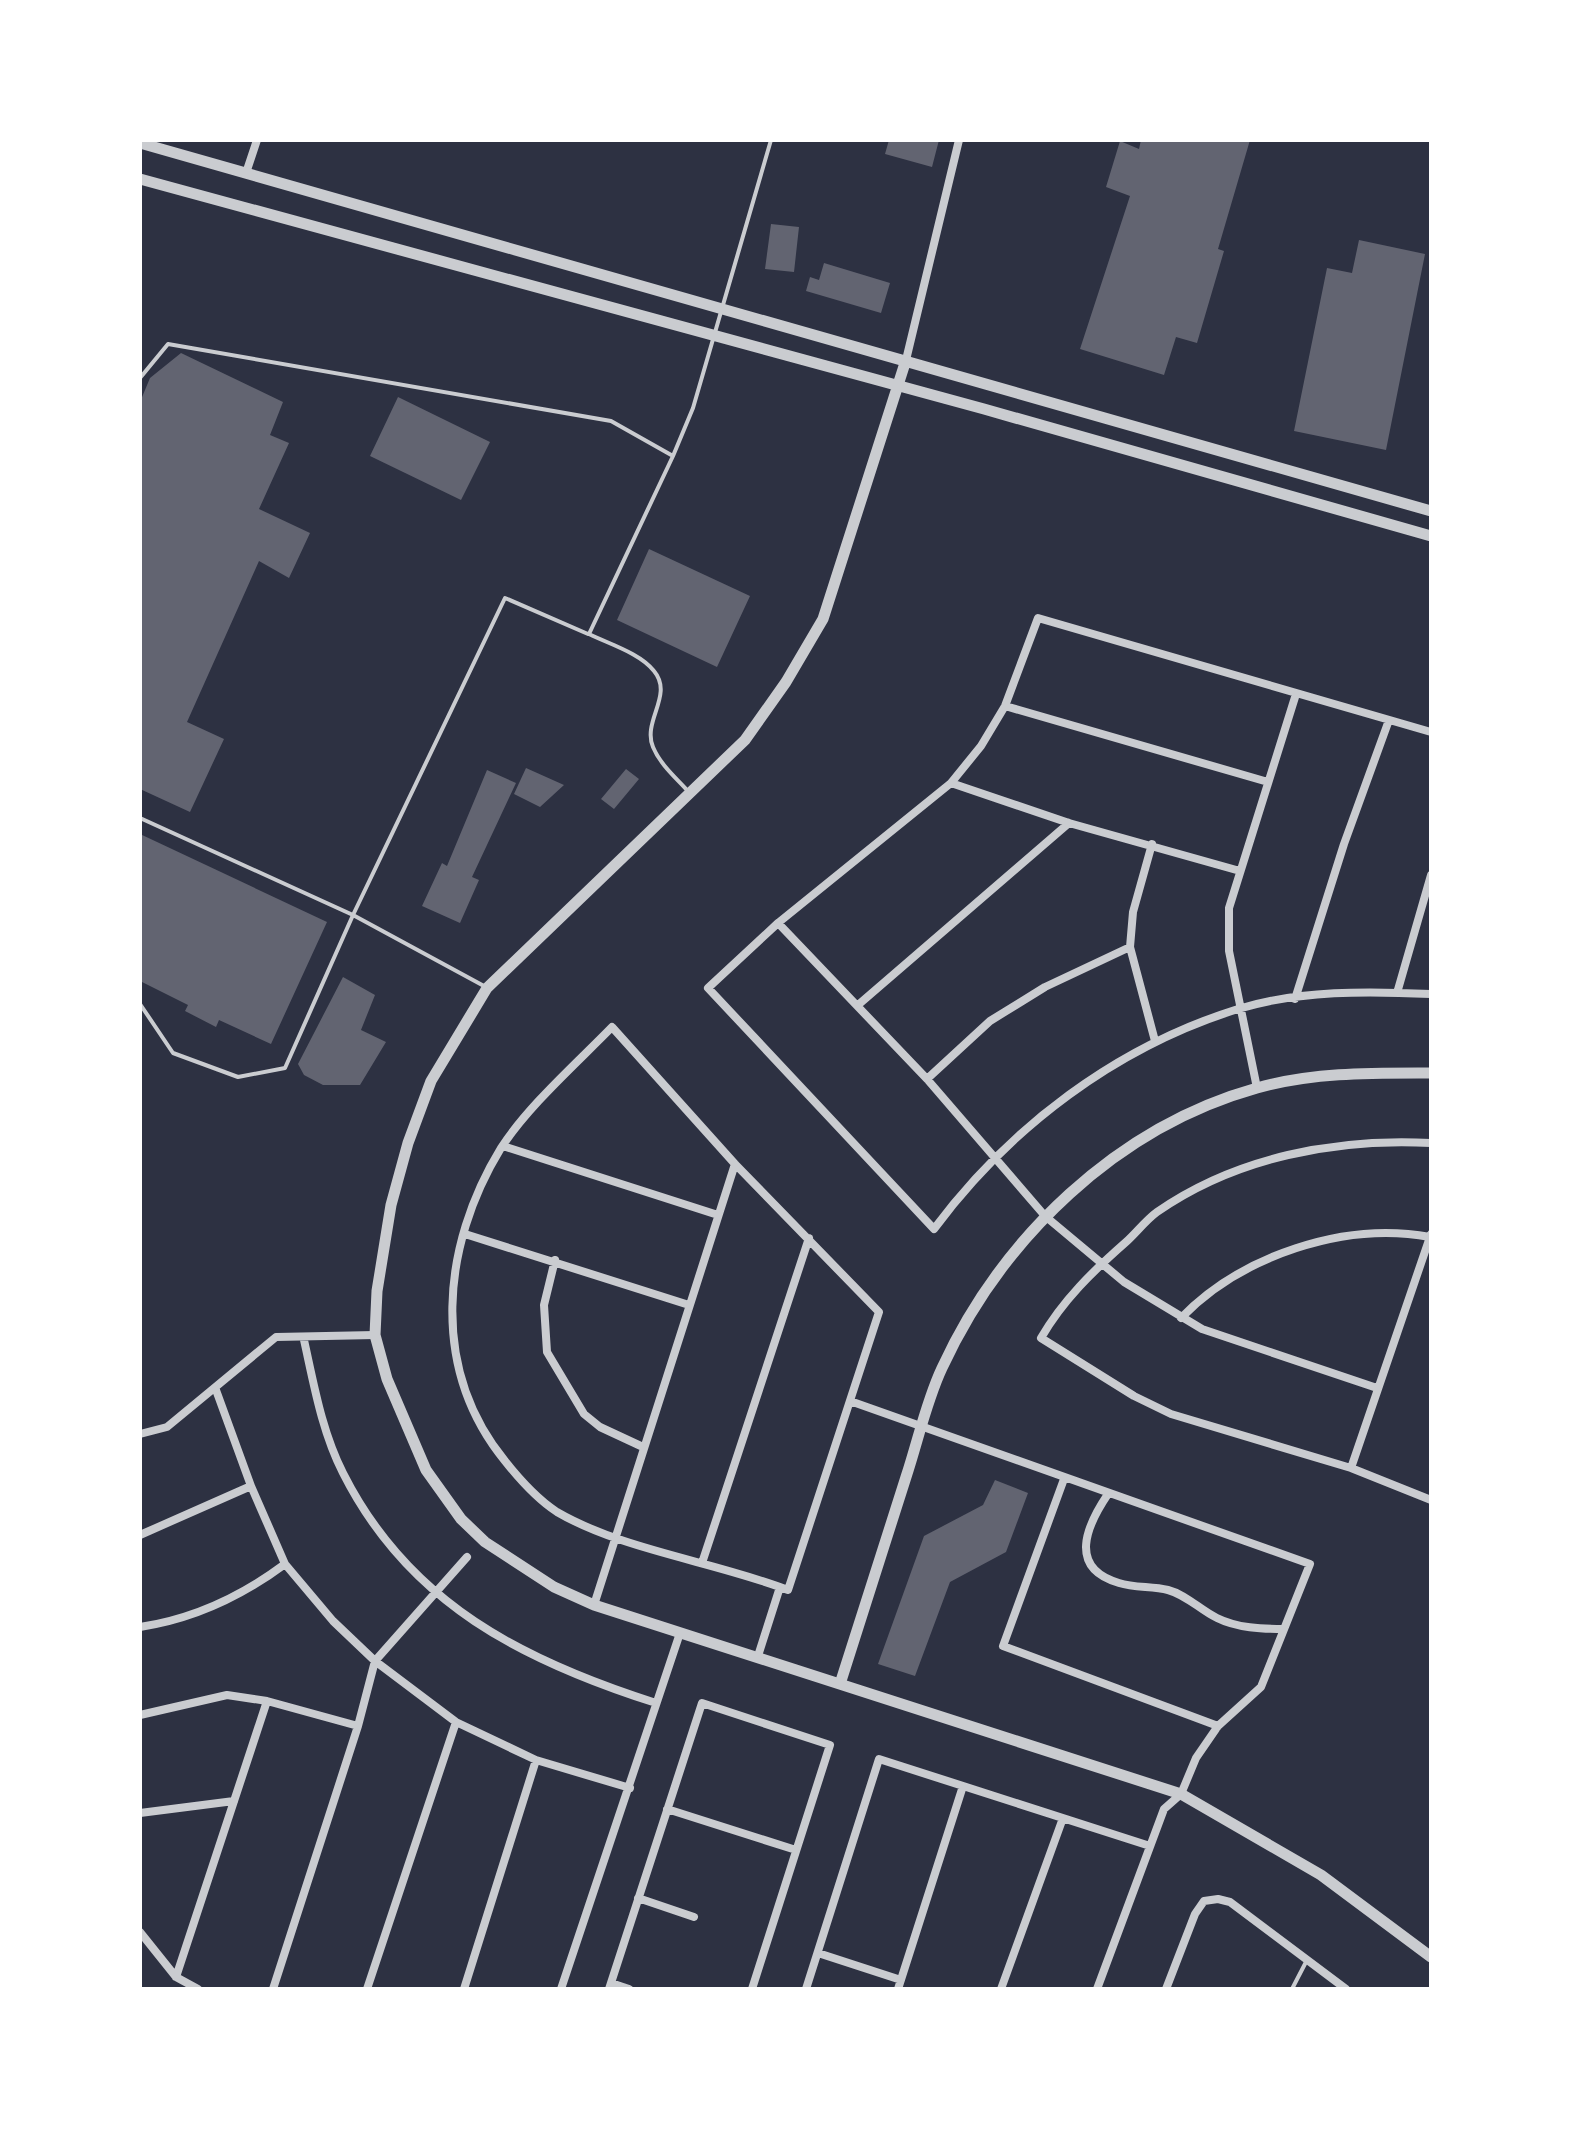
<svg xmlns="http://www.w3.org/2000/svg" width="1571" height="2129" viewBox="0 0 1571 2129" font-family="Georgia,serif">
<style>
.building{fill:#626471}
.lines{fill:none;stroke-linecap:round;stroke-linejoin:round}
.service{stroke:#caccd0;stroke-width:4}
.minor{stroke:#caccd0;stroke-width:8}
.tertiary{stroke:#caccd0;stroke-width:11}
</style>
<rect width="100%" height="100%" fill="#2d3142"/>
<path class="building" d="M889 140H939L932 167 885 154Z
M1141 140H1250L1218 249 1224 251 1197 343 1176 337 1164 375 1080 349 1130 196 1106 187 1120 141 1139 149Z
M771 224 799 227 794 272 765 269Z
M1359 240 1425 254 1386 450 1294 431 1327 268 1352 273Z
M824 263 890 283 881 313 806 291 810 277 819 280Z
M181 353 283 402 270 435 289 443 259 509 310 533 289 578 259 561 187 722 224 739 190 812 140 789V402L150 378Z
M398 397 490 442 461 500 370 456Z
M649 549 750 596 717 667 617 620Z
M526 768 564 785 540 807 514 794Z
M626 769 639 779 614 809 601 799Z
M487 770 516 783 472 877 479 880 460 923 422 906 442 863 447 866Z
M140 834 327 922 271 1044 219 1020 216 1027 185 1011 188 1005 140 981Z
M343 977 375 995 361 1030 386 1042 360 1085H323L304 1075 298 1064Z
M995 1480 1028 1493 1006 1552 950 1582 915 1676 878 1664 924 1536 983 1505Z"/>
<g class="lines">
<path class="service" d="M140 378 168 344 611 421 673 456 589 634C609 644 640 653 654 671 674 695 642 721 653 747 660 764 675 777 687 790
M673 456 693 408 771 140
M140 818 353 915 484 986
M140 1004 173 1053 238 1077 285 1068 353 915 505 598 588 634
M1292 1989 1307 1960"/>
<path class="minor" d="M246 173 257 140
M906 360 959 140
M1005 706 1268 782
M1431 732 1038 618 1005 706 981 746 951 783 778 923 708 988 934 1229C1010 1127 1116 1047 1238 1009 1300 990 1368 991 1431 994
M951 783 1069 823 1240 871
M1152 844 1133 912 1130 947 1155 1041
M778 923 927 1079 1045 1216 1124 1282 1202 1329 1377 1388
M1397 993 1431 875
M1295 999 1344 844 1389 720
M858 1005 1069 823
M612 1027 735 1164 879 1312 788 1590C716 1562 622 1550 557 1512 537 1499 520 1480 505 1461 430 1369 441 1246 501 1148 528 1106 577 1063 612 1027Z
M927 1079 990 1021 1045 987 1130 947
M1257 1088 1229 951V908L1296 694
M1431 1143C1336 1138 1236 1157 1157 1212 1146 1220 1136 1233 1126 1242 1093 1271 1063 1300 1041 1338L1134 1396 1171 1414 1351 1468 1431 1500
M503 1146 718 1215
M465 1234 689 1305
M555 1260 544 1305 547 1352 584 1414 600 1427 643 1447
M1181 1318C1241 1256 1344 1221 1430 1237
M304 1340C314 1385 322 1432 343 1473 409 1604 524 1661 656 1703
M216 1390 251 1486 285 1564 333 1621 375 1661 456 1722 536 1760 630 1788
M850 1401 1310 1564 1261 1687 1218 1726 1196 1758 1181 1794 1164 1809 1097 1989
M140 1434 167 1427 276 1337 375 1335
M1351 1468 1431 1234
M1064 1479 1003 1646 1218 1726
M1108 1494C1087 1525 1067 1568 1119 1583 1135 1588 1152 1586 1168 1590 1187 1595 1200 1610 1217 1618 1237 1628 1262 1629 1284 1629
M140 1535 251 1486
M702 1563 809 1238
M594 1605 735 1164
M140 1627C193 1619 242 1596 285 1564
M758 1656 780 1587
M140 1715 227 1695 267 1701 358 1726
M667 1809 796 1850
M140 1813 234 1801
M638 1898 694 1917
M140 1932 176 1977 198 1989
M818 1953 901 1980
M176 1977 267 1701
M611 1983 629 1989
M273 1989 358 1726 375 1661 467 1557
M367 1989 456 1722
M464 1989 536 1760
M561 1989 680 1633
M609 1989 702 1703 830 1745 752 1989
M806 1989 879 1759 1150 1846
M898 1989 963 1786
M1001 1989 1063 1818
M1166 1989 1195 1914 1204 1901 1218 1899 1230 1902 1346 1989"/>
<path class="tertiary" d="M140 143 1431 511
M140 179 984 409 1431 536
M906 360 823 619 786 682 745 740 487 988 431 1081 408 1143 391 1205 377 1291 375 1335 387 1379 426 1470 461 1519 485 1542 554 1587 594 1605 1181 1794 1321 1875 1431 1957
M840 1684C862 1615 884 1546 906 1477 918 1441 926 1402 942 1368 1002 1238 1117 1127 1257 1088 1314 1072 1373 1073 1431 1073"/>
</g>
<rect width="1571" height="2129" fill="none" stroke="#ffffff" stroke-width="284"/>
</svg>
